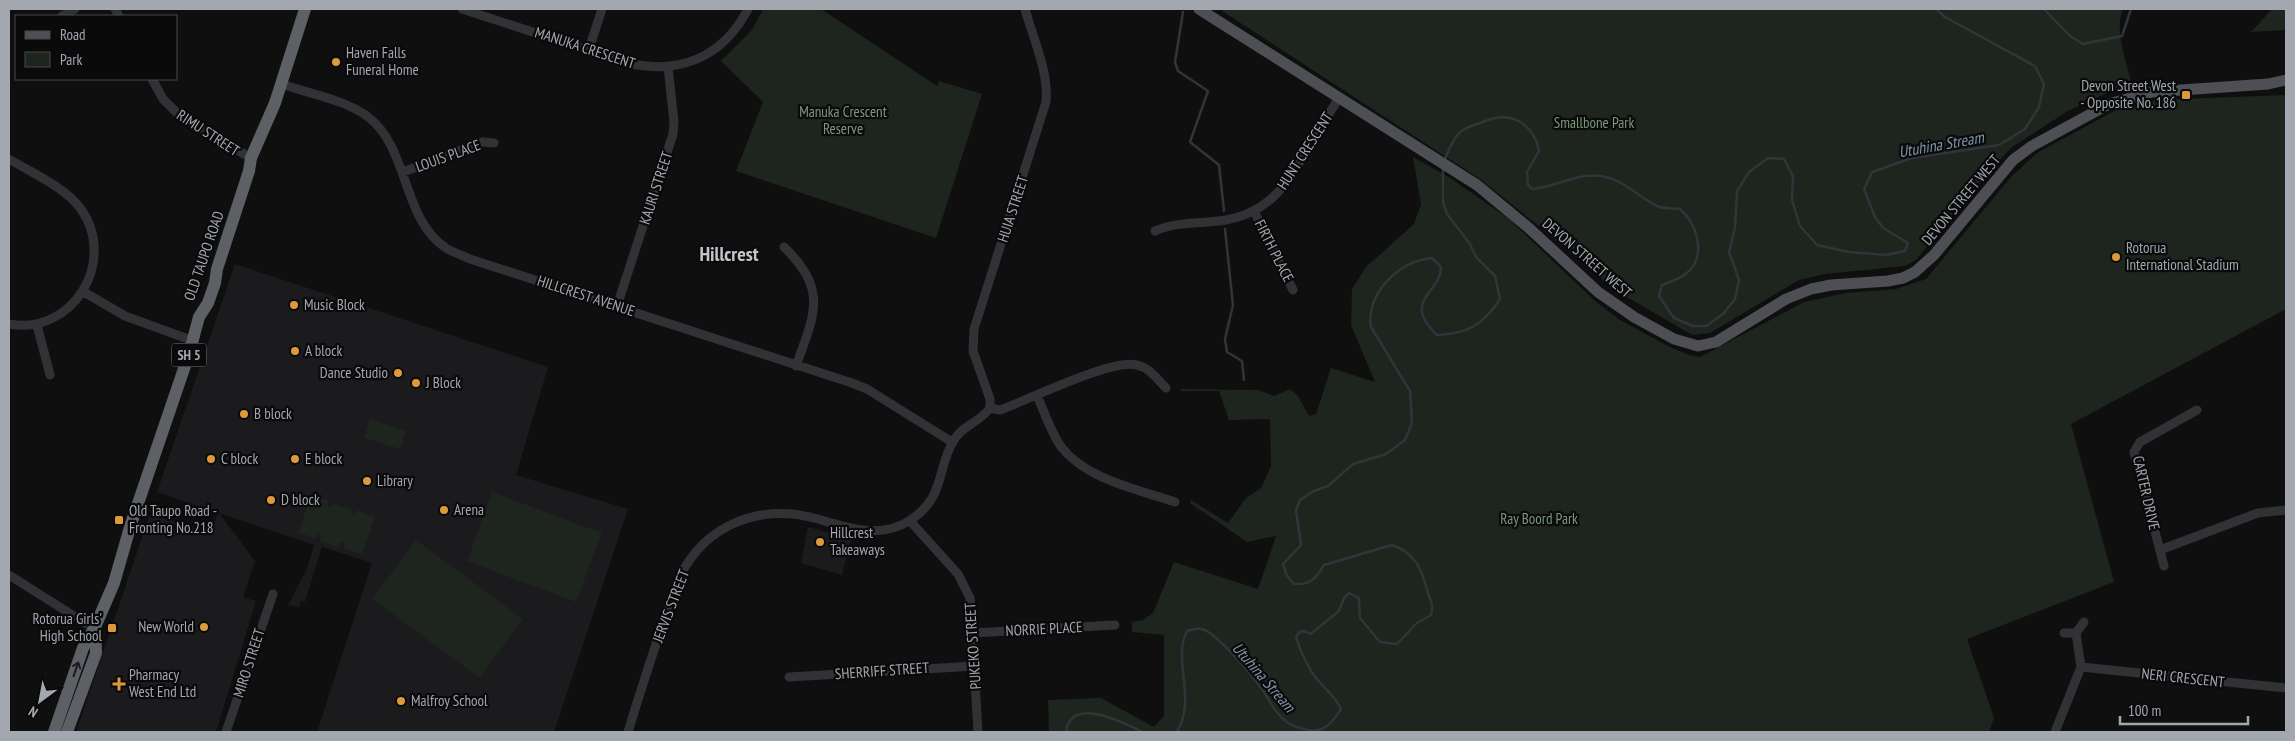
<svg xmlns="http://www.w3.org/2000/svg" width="2295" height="741" viewBox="0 0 2295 741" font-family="'PT Sans Narrow',sans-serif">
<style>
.built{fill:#1b1b1d}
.green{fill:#1e241e}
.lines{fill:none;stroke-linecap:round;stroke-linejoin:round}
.stream{stroke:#2e363b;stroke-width:2.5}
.minor{stroke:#313235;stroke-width:9}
.major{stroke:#4d4f54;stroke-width:11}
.highway{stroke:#5d6065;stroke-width:12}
.oneway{stroke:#1b1b1d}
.poi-dot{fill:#dd993b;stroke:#0a0a0b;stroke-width:2}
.labels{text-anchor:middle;stroke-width:4.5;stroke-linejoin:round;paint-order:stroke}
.shield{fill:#0a0a0b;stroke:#74787e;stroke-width:1}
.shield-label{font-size:14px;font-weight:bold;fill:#a2a7b0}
.street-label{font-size:15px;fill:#a2a7b0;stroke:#0a0a0b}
.poi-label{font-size:15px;fill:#a2a7b0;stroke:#0a0a0b;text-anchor:start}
.park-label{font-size:15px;fill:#7b997a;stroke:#0a0a0b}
.water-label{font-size:16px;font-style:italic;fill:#7b97a8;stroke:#0a0a0b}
.district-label{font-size:20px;font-weight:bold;fill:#c2c6cc;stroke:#0a0a0b}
</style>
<rect width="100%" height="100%" fill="#0f0f10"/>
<path class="built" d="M235 264 548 367 516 475 628 509 554 732H317L372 563 322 547 305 602 301 601 299 607 288 605 307 569 314 545 219 513 255 561 243 597 256 601 216 732H76L150 514 211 533 218 513 157 492Z
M808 527 851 539 842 575 801 563Z"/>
<path class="green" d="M763 9H821L937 86 939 81 982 94 936 238 736 171 763 102 721 61 752 30Z
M1219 9H2123C2114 30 2126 60 2131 82L2068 111 2011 148 1976 186 1916 260 1905 266 1825 274 1799 280 1710 333 1693 335 1685 331 1615 290 1540 227 1480 179Z
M2272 9H2286V45L2285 30 2251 32Z
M2286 95V309L2071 424 2114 582 1967 639 1994 718 1989 732H1049L1048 700 1101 698 1154 727 1164 716V635L1132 632V622L1143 620 1153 613 1174 562 1258 589 1276 536 1247 542 1190 503 1191 500 1228 523 1246 498 1261 488 1271 466 1270 419 1229 420 1219 391H1181V389L1259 390 1274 396 1290 389 1298 396 1309 416 1316 414 1331 368 1375 382 1351 325 1352 289 1366 267 1414 224 1421 204 1413 157 1450 178 1508 218 1595 301 1620 320 1668 346 1689 355 1700 357 1804 302 1845 293 1896 289 1926 279 2011 177 2037 153 2116 110 2155 100Z
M370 419 406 431 400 449 364 438Z
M492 492 602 533 576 602 467 561Z
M311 495 329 501 328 506 332 507 333 503 352 510 351 513 355 515 357 510 375 517 362 554 343 548 345 543 341 542 338 547 320 541 321 535 318 534 316 539 298 532Z
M416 540 523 619 480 678 372 599Z"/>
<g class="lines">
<path class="stream" d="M2044 9 2070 36 2083 44 2122 36 2131 9
M1183 12 1175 62 1178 71 1208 91 1190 142 1219 165 1224 211
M1444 161C1448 152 1452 141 1459 133 1465 128 1473 125 1480 123 1484 122 1487 120 1491 119 1516 112 1535 128 1539 151L1527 172 1528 185 1532 189C1556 187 1576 173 1600 176 1622 178 1638 197 1657 206 1663 209 1674 208 1680 209 1696 223 1706 252 1690 270 1683 278 1672 281 1662 285L1659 296 1674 318 1693 326H1706L1723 314 1735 299 1739 280 1729 252 1735 228 1737 191 1749 172 1768 158 1784 159 1793 176 1792 200 1800 226 1817 245 1849 252 1886 255 1905 251 1908 243 1883 228 1875 217 1864 189 1872 172 1912 158 1999 145 2025 129 2039 107 2044 84 2035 66 1945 17 1936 9
M1225 229 1233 305 1225 339 1227 352 1242 361 1244 380
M1066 732C1071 694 1125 724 1143 732
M1177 732C1197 698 1172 659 1187 631 1192 630 1196 628 1202 629 1218 634 1251 674 1262 689 1270 700 1274 713 1287 722 1293 727 1300 728 1308 730 1324 733 1333 722 1341 709 1334 694 1322 687 1313 674 1306 663 1300 650 1296 637L1299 632 1304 631 1311 634 1313 632 1339 611 1344 598 1349 593 1359 598 1360 618 1380 642 1397 644 1417 623 1431 615C1434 606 1431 602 1428 593 1422 570 1416 553 1392 545L1324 565C1316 578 1311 585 1294 584L1287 576 1283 564 1301 545 1296 510 1300 500 1314 491 1328 486 1353 464 1386 454 1405 440 1412 423 1410 391 1371 327C1365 294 1400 260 1432 258L1441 267C1442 292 1400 300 1437 335 1468 334 1484 324 1500 299L1495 276 1476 257 1470 244 1447 214 1443 202V168"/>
<path class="minor" d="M115 9 119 16
M462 9 628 63C680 75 723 57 748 9
M62 16 75 9
M589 49 602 9
M152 79 163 99 181 117 251 158
M282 84C309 94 343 99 367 116 410 148 401 218 446 248 454 253 462 255 470 259L852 383 867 389 952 442
M9 159C32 173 65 187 81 209 118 262 72 336 9 324
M403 172 482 142 494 143
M1254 211 1293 290
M1155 231C1178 221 1202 224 1226 220 1270 212 1286 185 1307 150 1318 132 1328 115 1339 98
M784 247C828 290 815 313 796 366
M84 292 125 316 191 340
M617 306 673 134 674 122 668 67
M37 325 50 375
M1037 396C1045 413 1051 433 1062 448 1088 480 1137 489 1175 502
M990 408V399L973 351 974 329 1046 102C1049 72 1033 38 1025 9
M990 408 1000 410C1028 400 1113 358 1137 365 1150 368 1157 379 1166 388
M910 521 958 574 970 598 978 732
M2160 550 2258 513 2286 510
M2164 566 2134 452 2140 442 2197 410
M9 575 85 623 95 627
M973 633 1115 625
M2064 633H2076
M2081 667 2286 688
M789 677 975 666
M226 732 273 594
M628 732C638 699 649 665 660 632 667 614 671 595 679 578 706 523 761 503 818 519 848 528 880 539 909 521 946 498 936 469 954 440 963 425 980 422 990 408
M2055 732 2081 667 2076 633 2084 622"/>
<path class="major" d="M1199 9 1477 185 1530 229 1598 292 1634 317 1674 339 1698 346 1716 342 1786 299 1811 289 1831 285 1888 281 1903 278 1915 272 1934 255 2013 160 2032 146 2109 104 2152 92 2268 84 2286 80"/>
<path class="highway" d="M54 732 83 648 95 627 114 583 131 524 189 354 199 317 208 303 215 283 217 269 249 171 251 158 275 103 305 9
M67 732 96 653 95 627"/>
</g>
<defs><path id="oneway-shaft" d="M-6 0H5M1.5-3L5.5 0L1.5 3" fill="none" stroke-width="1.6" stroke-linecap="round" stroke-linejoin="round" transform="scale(1.25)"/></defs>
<use class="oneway" href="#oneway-shaft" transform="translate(76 669) rotate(-71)"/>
<g class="poi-dot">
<circle cx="336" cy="62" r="5"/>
<rect x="2181" y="90" width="10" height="10" rx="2.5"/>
<circle cx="2116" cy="257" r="5"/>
<circle cx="294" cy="305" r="5"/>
<circle cx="295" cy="351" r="5"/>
<circle cx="398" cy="373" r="5"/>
<circle cx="416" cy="383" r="5"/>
<circle cx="244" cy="414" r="5"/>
<circle cx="211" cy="459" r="5"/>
<circle cx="295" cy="459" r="5"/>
<circle cx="367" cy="481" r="5"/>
<circle cx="271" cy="500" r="5"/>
<circle cx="444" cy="510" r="5"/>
<rect x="114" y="515" width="10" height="10" rx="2.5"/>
<circle cx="820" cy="542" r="5"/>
<circle cx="204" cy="627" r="5"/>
<rect x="107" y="623" width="10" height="10" rx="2.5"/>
<path d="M116.5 676.5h5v5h5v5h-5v5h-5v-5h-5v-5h5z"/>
<circle cx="401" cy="701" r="5"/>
</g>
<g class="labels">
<rect class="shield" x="171.5" y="343.5" width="35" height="23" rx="4"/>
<g class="shield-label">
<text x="189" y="360">SH 5</text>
</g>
<g class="street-label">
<text transform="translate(585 48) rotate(18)" y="5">MANUKA CRESCENT</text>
<text transform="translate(208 133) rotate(33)" y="5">RIMU STREET</text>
<text transform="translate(1305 151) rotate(-57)" y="5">HUNT CRESCENT</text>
<text transform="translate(448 156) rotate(-20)" y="5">LOUIS PLACE</text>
<text transform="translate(656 188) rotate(-72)" y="5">KAURI STREET</text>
<text transform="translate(1961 200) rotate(-50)" y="5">DEVON STREET WEST</text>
<text transform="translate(1013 209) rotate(-72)" y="5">HUIA STREET</text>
<text transform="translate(1274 251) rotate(63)" y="5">FIRTH PLACE</text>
<text transform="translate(204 256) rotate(-71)" y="5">OLD TAUPO ROAD</text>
<text transform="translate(1587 258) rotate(41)" y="5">DEVON STREET WEST</text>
<text transform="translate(586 296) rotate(18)" y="5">HILLCREST AVENUE</text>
<text transform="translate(2146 493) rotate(77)" y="5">CARTER DRIVE</text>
<text transform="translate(671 606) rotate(-69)" y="5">JERVIS STREET</text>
<text transform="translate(1044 629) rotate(-3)" y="5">NORRIE PLACE</text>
<text transform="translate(973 646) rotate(-94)" y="5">PUKEKO STREET</text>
<text transform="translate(249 663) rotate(-72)" y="5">MIRO STREET</text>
<text transform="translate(882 671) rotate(-4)" y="5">SHERRIFF STREET</text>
<text transform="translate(2183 678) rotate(6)" y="5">NERI CRESCENT</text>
</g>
<g class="poi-label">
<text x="346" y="58">Haven Falls<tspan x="346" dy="17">Funeral Home</tspan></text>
<text x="2176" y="91" text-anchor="end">Devon Street West<tspan x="2176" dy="17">- Opposite No. 186</tspan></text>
<text x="2126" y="253">Rotorua<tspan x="2126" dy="17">International Stadium</tspan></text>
<text x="304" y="310">Music Block</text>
<text x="305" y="356">A block</text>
<text x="388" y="378" text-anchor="end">Dance Studio</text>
<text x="426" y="388">J Block</text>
<text x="254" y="419">B block</text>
<text x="221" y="464">C block</text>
<text x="305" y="464">E block</text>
<text x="377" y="486">Library</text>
<text x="281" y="505">D block</text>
<text x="454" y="515">Arena</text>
<text x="129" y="516">Old Taupo Road -<tspan x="129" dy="17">Fronting No.218</tspan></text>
<text x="830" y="538">Hillcrest<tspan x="830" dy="17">Takeaways</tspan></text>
<text x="102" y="624" text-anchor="end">Rotorua Girls'<tspan x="102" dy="17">High School</tspan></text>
<text x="194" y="632" text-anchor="end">New World</text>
<text x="129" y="680">Pharmacy<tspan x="129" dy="17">West End Ltd</tspan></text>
<text x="411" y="706">Malfroy School</text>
</g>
<g class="park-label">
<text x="843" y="117">Manuka Crescent<tspan x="843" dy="17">Reserve</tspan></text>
<text x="1594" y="128">Smallbone Park</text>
<text x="1539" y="524">Ray Boord Park</text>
</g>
<g class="water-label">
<text transform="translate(1941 144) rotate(-10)" y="6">Utuhina Stream</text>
<text transform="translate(1264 677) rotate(49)" y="6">Utuhina Stream</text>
</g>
<g class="district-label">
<text x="729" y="261">Hillcrest</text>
</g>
</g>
<rect width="2295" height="741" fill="none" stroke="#a2a7b0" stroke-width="20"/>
<rect x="15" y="15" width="162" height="65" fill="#0a0a0b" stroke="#47494d"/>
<rect x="25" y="31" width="25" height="8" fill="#4d4f54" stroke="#47494d"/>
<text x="60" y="40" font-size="15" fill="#a2a7b0">Road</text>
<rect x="25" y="52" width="25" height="15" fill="#1e241e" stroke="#47494d"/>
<text x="60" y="65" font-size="15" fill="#a2a7b0">Park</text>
<g transform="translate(40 701) rotate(212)" stroke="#0a0a0b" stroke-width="4" paint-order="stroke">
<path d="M0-4L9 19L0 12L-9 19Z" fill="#a2a7b0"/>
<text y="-8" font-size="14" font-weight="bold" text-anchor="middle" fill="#a2a7b0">N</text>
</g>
<path d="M2120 716v8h128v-8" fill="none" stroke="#a2a7b0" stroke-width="2.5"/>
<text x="2128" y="716" font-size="15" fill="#a2a7b0" stroke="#0a0a0b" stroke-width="4" paint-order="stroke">100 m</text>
</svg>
